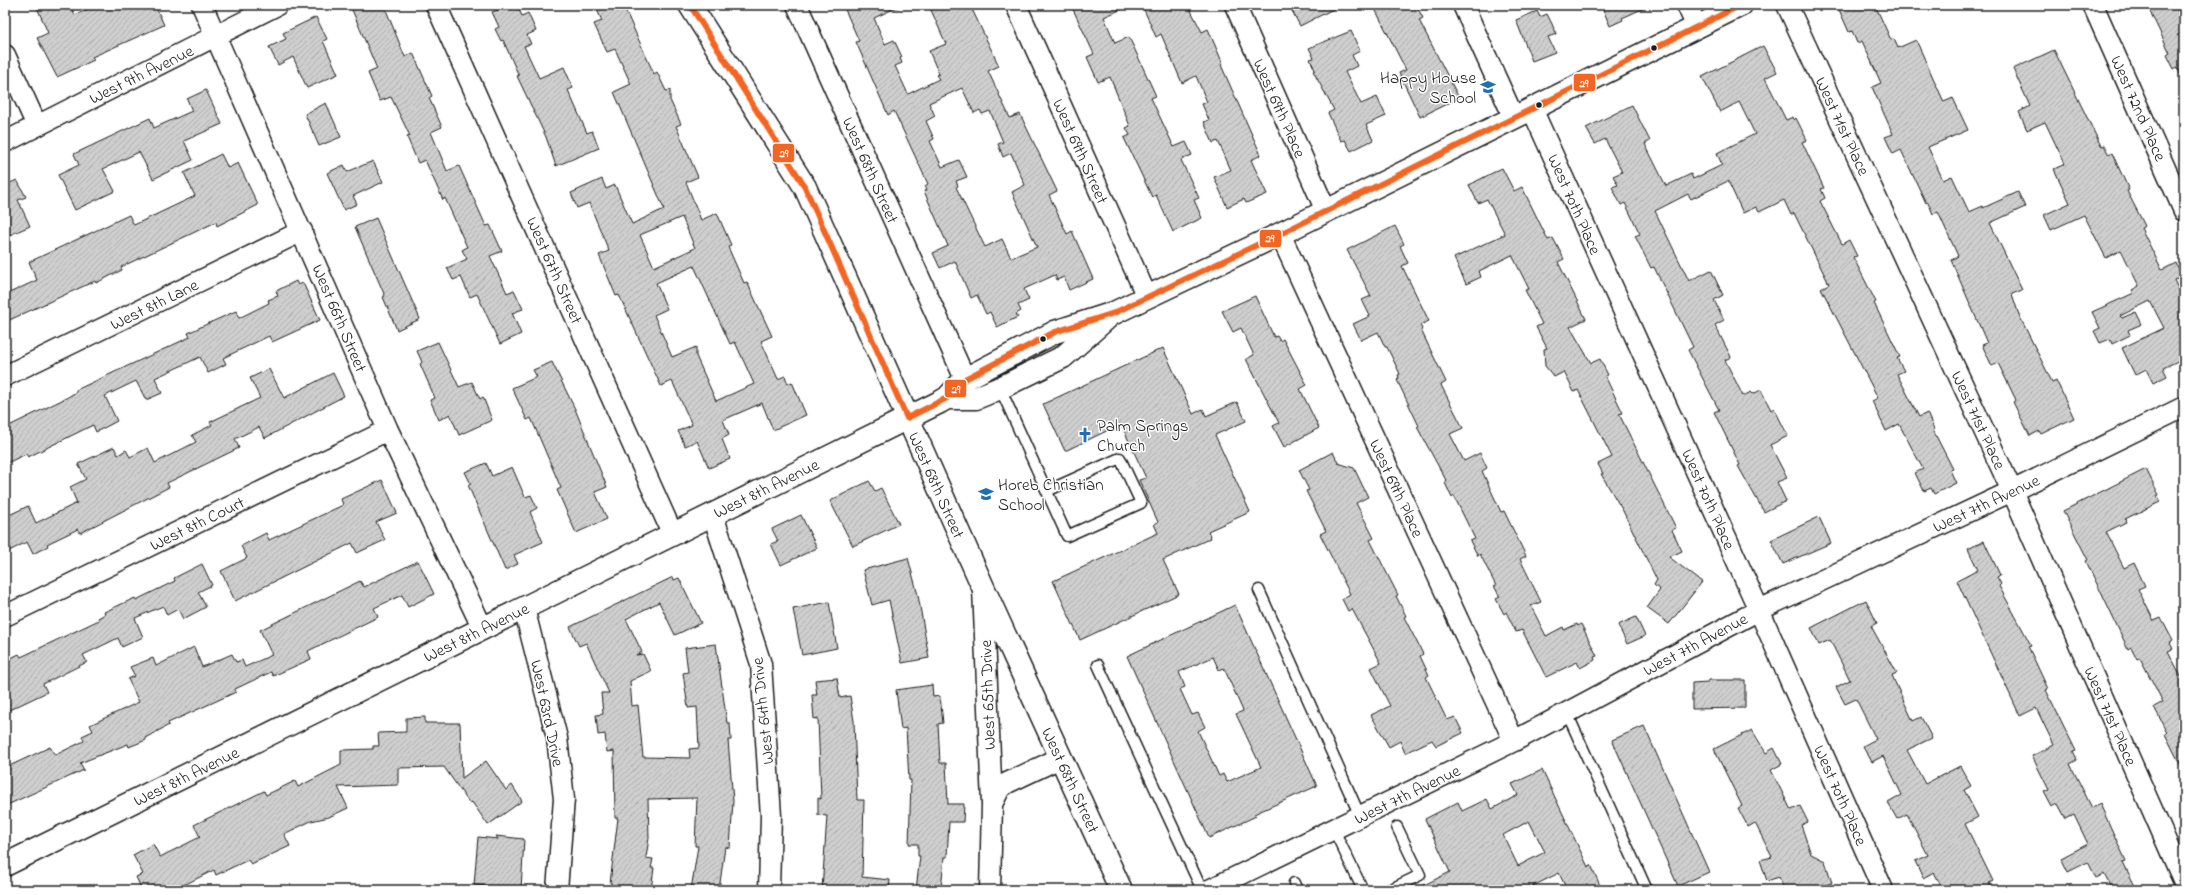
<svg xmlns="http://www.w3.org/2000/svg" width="2189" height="895" viewBox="0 0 2189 895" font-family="'Indie Flower',sans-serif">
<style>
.building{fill:url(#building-hatch);stroke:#1c1c1c;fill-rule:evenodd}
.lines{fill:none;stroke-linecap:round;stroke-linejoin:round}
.lane-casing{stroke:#1c1c1c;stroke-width:13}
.street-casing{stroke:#1c1c1c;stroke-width:23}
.secondary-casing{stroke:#1c1c1c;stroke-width:25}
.lane{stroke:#fff;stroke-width:10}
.street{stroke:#fff;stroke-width:20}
.secondary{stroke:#fff;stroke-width:22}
.bus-1-casing{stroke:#fff;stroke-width:9}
.bus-1{stroke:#f26522;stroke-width:6}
.bus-dot{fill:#1c1c1c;stroke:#fff;stroke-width:1.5}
.labels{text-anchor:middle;stroke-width:3;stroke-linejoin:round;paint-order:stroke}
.street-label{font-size:17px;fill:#1c1c1c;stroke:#fff}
.poi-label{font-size:17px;fill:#1c1c1c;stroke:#fff;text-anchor:start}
.line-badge{stroke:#fff;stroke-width:1.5}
.badge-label{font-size:11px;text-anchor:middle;font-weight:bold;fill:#fff}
</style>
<defs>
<pattern id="building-hatch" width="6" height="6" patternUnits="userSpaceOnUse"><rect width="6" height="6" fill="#cecece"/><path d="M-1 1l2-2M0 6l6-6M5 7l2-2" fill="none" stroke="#b0b0b0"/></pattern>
</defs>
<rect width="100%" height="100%" fill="#fff"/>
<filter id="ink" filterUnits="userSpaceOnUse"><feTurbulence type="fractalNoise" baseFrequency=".025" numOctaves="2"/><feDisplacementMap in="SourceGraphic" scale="8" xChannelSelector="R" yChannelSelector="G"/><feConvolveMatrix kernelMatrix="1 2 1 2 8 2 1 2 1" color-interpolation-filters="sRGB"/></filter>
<g filter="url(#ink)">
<path class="building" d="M36 5H70L75 15 97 5H155L164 25 92 57 94 60 57 77 37 38 48 33Z
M350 5H384L405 57 413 53 432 96 429 98 442 127 431 132 447 171 459 166 486 226 490 225 502 251 490 256 507 293 514 290 523 309 512 313 521 334 500 344 477 294 470 297 461 277 453 280 447 268 467 259 462 250 467 247 445 198 443 200 425 160 418 163 407 137 410 136 391 97 380 101 368 73 377 69Z
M496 5H517L522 16 528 13 536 31 527 35 531 44 524 46 539 78 564 67 573 88 568 90 587 133 592 131 599 148 556 166 546 137 517 76H519L503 40 501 41 495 29 499 27 492 12 498 10Z
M595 5H623L654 74 657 72 666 91 670 90V100L681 124 676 126 698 177 686 182 701 220 717 213 731 245 728 247 744 283 747 282 772 336 761 341 778 379 785 376 788 384 792 382 806 415 773 430 762 403 723 420 729 435 722 439 730 459 709 468 697 441 685 446 678 431 692 425 672 381 661 386 619 295 616 296 599 255 609 251 589 203 577 208 571 193 602 179 606 189 615 185 632 224 664 209 614 92 631 84 615 49 607 52 594 24 602 21ZM682 217 695 248 654 267 640 235ZM694 266 730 344 735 342 754 384 716 401 696 356V347L672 357 654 315 667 309 656 283Z
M843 5H902L874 18 885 44 894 40 902 57 900 58 902 63 895 66 908 94 939 79 936 75 939 74 929 51 946 44 931 10 942 5H970L999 66 988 71 1010 118 1020 114 1057 191 1049 195 1067 234 1072 231 1093 279 1069 290 1064 277 1057 280 1055 275 1024 289 1029 300 1018 305 1021 311 1016 314 1018 317 997 327 990 312 986 314 977 295 971 298 955 261 940 268 933 253 948 246 924 191 927 190 925 186 928 184 894 111 888 115 856 42 859 41ZM962 88 974 113 980 110 982 114 990 111 1003 142 998 144 1003 157 1011 153 1025 185 1012 192 1037 247 1011 258 1002 239 985 247 956 187 958 186 956 181 967 177 959 160 942 167 930 141 934 139 926 121 935 116 929 103Z
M1071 5H1131L1104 17 1115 43 1129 37 1156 96 1151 98 1174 147 1186 142 1192 155 1181 160 1199 198 1194 200 1202 218 1173 232 1156 195 1152 197 1124 138 1130 135 1126 128 1130 126 1110 77 1098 82 1087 57 1094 54Z
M1142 5H1188L1202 32 1208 29 1223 64 1221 65 1261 155 1251 160 1267 194 1246 203 1244 199 1227 207 1214 177 1231 170 1218 141 1213 143 1204 122 1209 120 1202 104 1207 102 1196 76 1182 83 1161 34 1156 37Z
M1289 5H1341L1300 26Z
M1373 5H1416L1423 18 1419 20 1459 98 1420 117 1399 73 1406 70Z
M1601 5H1651L1622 18 1623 20 1610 26Z
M1837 5H1875L1891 40 1894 39 1898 48 1916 40 1944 102 1953 98 1968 130 1928 147 1943 180 1952 176 1969 212 1983 206V208L2018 192 2025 207 1990 223 2022 290 2012 294 2019 315 2052 382 2056 380 2074 418 2041 434 2039 431 2030 436 2013 402 2016 400 1998 363 1992 366 1982 345 1987 343 1951 260 1958 256 1938 212 1933 214 1928 202 1926 203 1901 150 1893 154 1885 137 1893 134 1872 87 1881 83 1862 41 1857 43 1852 31 1849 32Z
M2147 5H2175L2184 25V82L2177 67 2174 69 2167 55 2170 53Z
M1537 11 1540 17 1547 14 1552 24 1556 34 1548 37 1555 52 1532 61 1516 20Z
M316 17 327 39 323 41 338 74 307 88 293 57 278 65 269 47 286 39 283 33Z
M1351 31 1360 51 1352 55 1357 66 1345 72 1361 104 1377 97 1386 116 1366 125 1373 140 1351 151 1345 140 1341 141 1328 113 1334 110 1313 71 1315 70 1310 59 1314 58 1309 48Z
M1763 46 1777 72 1765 78 1786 120 1793 117 1794 120 1796 118 1807 140 1802 142 1824 188 1821 189 1825 198 1820 201 1842 244 1849 240 1857 256 1853 257 1876 302 1874 303 1900 357 1897 358 1904 371 1897 374 1919 417 1927 413 1934 429 1933 430 1953 469 1950 470 1956 483 1934 494 1931 488 1924 491 1915 473 1923 469 1899 424 1886 431 1872 401 1878 398 1821 288 1829 284 1794 213 1791 215 1784 200 1759 212 1756 207 1743 213 1728 181 1691 199 1688 194 1655 211 1689 281 1711 270 1723 295 1714 300 1724 320 1715 325 1731 357 1725 360 1743 396 1751 392 1753 394 1761 390 1771 410 1774 408 1788 436 1770 445 1787 478 1777 482 1786 501 1764 512 1738 466 1740 465 1714 412 1719 410 1688 350 1693 347 1654 267 1651 268 1635 236 1640 234 1625 203 1621 205 1612 187 1618 185 1613 176 1622 172 1605 139 1595 144 1586 128 1632 105 1650 141 1645 144 1666 186 1691 174 1693 179 1722 165 1717 153 1755 134 1739 102 1720 112 1702 77Z
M2054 50 2101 146 2104 145 2109 155 2112 153 2129 190 2127 191 2145 226 2141 228 2162 270 2176 263 2182 276 2174 280 2184 301V358L2163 368 2167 376 2153 383 2146 369 2135 375 2122 348 2164 328 2150 301 2120 316 2122 318 2136 312 2142 324 2128 330 2130 335 2112 344 2110 339 2100 343 2094 331 2100 328 2092 312 2134 293 2132 290 2139 286 2121 250 2106 258 2084 215 2051 230 2044 215 2070 203 2054 169 2065 164 2045 122 2027 130 2019 112 2030 106 2013 69Z
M206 90 222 124 184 141 193 160 153 179 139 152 103 169 115 191 75 210 58 175 79 165 74 154 150 118 154 128 192 111 187 99Z
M326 103 341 137 319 146 305 114Z
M221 154 228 168 238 163 258 205 217 226 216 222 121 267 122 270 96 283 95 281 5 322V295L37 280 29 262 129 215 134 225 195 196 184 173Z
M373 161 383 182 353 196 357 204 344 210 327 173 344 165 347 172Z
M1502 168 1514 191 1522 187 1548 240 1553 238 1564 259 1558 262 1586 319 1570 327 1591 363 1600 359 1608 375 1605 376 1623 413 1619 414 1676 528 1672 530 1682 551 1669 557 1702 582 1669 624 1647 608 1660 590 1654 585 1657 580 1623 511 1601 474H1603L1598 464 1612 457 1578 390 1574 392 1564 372 1554 377 1545 366 1544 349 1547 348 1536 327 1542 324 1525 290 1529 289 1512 255 1479 271 1481 277 1466 284 1454 258 1505 234 1487 199 1478 203 1469 185Z
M5 173 10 183 17 180 26 197 18 200 30 226 5 237Z
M376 218 420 319 397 330 383 297 385 296 355 227Z
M1395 226 1404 244 1400 246 1408 263 1402 266 1429 321 1420 325 1422 329 1421 330 1446 382 1441 385 1463 428 1450 434 1464 461 1480 453 1487 468 1482 471 1501 512 1504 511 1526 556 1520 559 1541 602 1531 606 1546 636 1563 627 1564 630 1577 624 1578 626 1581 624 1597 656 1594 657 1595 660 1580 668 1577 662 1546 677 1522 630 1516 632 1506 612 1504 614 1496 599 1500 597 1494 586H1496L1480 554 1478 556 1470 541 1475 539 1454 496 1452 498 1445 483 1447 482 1417 427 1419 426 1397 380 1399 378 1398 375 1400 374 1387 347H1385L1378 332 1361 340 1353 324 1370 316 1362 300 1371 296 1347 250Z
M296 281 298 285 303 283 320 320 272 342 269 336 223 358 226 364 208 373 200 357 155 378 162 393 146 400 136 381 105 396 117 421 96 432 93 425 28 457 26 454 5 464V428L68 397 76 392V390L190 337 188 333 207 324 236 311 239 318 269 303 268 300 278 296 276 291Z
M1255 296 1274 337 1277 336 1280 341 1283 339 1307 385 1300 389 1319 428 1284 447 1273 426 1279 423 1246 359 1254 355 1241 328 1233 332 1222 311Z
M438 342 459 387 472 382 480 399 483 397 492 420 459 435 450 414 439 420 430 400 435 398 420 364 422 362 417 351Z
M1163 348 1193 414 1203 409 1206 416 1237 402 1246 421 1215 435 1250 512 1208 531 1211 538 1163 560 1179 594 1080 640 1053 581 1158 533 1154 524 1158 522 1139 480 1146 478 1121 424 1065 451 1043 404Z
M552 362 575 409 607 487 595 492 607 519 576 533 557 490 561 488 531 418 527 420 512 388 537 377 533 370Z
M269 369 284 398 333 373 344 396 265 438 259 427 235 439 239 448 167 483 169 487 80 533 78 529 47 544 48 546 33 554 27 542 5 553V517L28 506 36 523 77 503 70 487 86 479 78 464 114 447 118 455 126 450 130 457 148 448 155 463 196 442 192 435 212 425 210 422 260 398 250 378Z
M1333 452 1338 463 1354 468 1368 497 1356 503 1374 538 1370 540 1398 595 1396 596 1406 616 1404 617 1423 654 1420 656 1429 675 1426 677 1447 720 1455 717 1463 733 1436 746 1432 740 1405 753 1400 741 1389 747 1371 715 1390 706 1371 668 1381 663 1352 609 1348 611 1342 599 1350 594 1320 534 1326 531 1306 491 1309 490 1299 470Z
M486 463 492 476 512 467 525 497 531 495 537 508 530 512 543 542 514 555 518 564 505 570 468 485 471 484 465 472Z
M2146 469 2159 495 2157 496 2160 502 2125 519 2126 522 2106 532 2124 568 2134 563 2145 586 2138 589 2154 621 2161 618 2173 641 2170 643 2173 649 2168 651 2184 682V772L2165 734 2167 732 2154 707 2163 702 2140 658 2137 659 2131 647 2128 649 2086 561 2088 560 2063 511Z
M382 480 397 513 376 522 385 540 357 553 352 543 235 601 221 571 247 558 241 546 266 533 269 540 343 505 341 499Z
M869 481 875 491 881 488 899 524 853 546 830 501Z
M801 515 817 548 781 565 771 544 778 541 772 529Z
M1819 517 1831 543 1783 564 1771 540Z
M1984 541 2000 575 1997 577 2001 584 1999 586 2031 645 2028 646 2048 689 2046 690 2076 751 2073 752 2077 760 2070 764 2092 808 2100 804 2126 861 2123 862 2137 890H2112L2104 874 2096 878 2088 862 2068 872 2061 858 2088 844 2074 815 2066 819 2058 804 2052 807 2044 792 2049 790 2032 756 2054 745 2036 708 2020 716 1957 581 1978 570 1968 549Z
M908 558 918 595 929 658 902 663 889 600 872 605 863 570Z
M418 561 434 594 408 607 402 595 374 608 378 617 308 651 311 659 273 676 271 672 235 689 236 692 168 723 169 725 145 738 146 740 129 747 128 744 80 763 84 770 5 806V768L50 747 55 755 84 741 82 736 93 731 90 725 139 702 128 679 135 676 130 667 153 658 156 666 194 647 202 667 232 654 236 662 242 660 245 667 272 655 260 630 360 581 364 587Z
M202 564 212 585 198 592 206 607 183 619 178 609 167 615 163 606 135 618 143 637 122 647 118 638 83 655 87 662 43 684 47 692 5 712V661L19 654 21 657 99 620 98 618 105 614 104 612 135 598 136 600 175 581 174 578Z
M673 577 674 580 679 578 701 623 675 635 659 602 626 619 642 652 636 655 643 654 651 671 630 681 632 706 638 705 643 757 690 758 689 749 699 748 697 707 688 708 683 673 688 672 685 648 716 644 727 723H730L731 740H728L733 801 730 848 725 847 719 890H691L698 846H695L697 798 648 799 649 838 646 858 653 859 651 868H654L651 890H610L612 884 610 883 618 818H615L614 751 607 752 605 734 598 735 596 715 603 714 601 693H609L586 643 579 646 570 627Z
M1866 600 1877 623 1871 626 1897 673 1892 675 1894 680 1913 721 1921 717 1932 738 1907 750 1925 784 1960 766 1971 786 1964 790 1978 817 1965 824 1993 881 1989 883 1992 890H1943L1934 872 1923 878 1915 861 1928 855 1907 814 1897 819 1888 803 1902 795 1883 756 1872 762 1863 746 1876 739 1856 699 1845 704 1836 687 1850 680 1830 640 1819 645 1811 628Z
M829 602 837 648 802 655 793 609Z
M1235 605 1317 786 1254 814 1256 816 1209 838 1127 656ZM1213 657 1219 670 1224 668 1243 711 1236 714 1261 767 1227 782 1223 774 1219 776 1198 731 1205 727 1198 713 1192 715 1180 689 1185 687 1179 672Z
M1636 617 1645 636 1627 644 1618 625Z
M837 678 840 698 850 696 854 721 857 800H864L862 877 890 880 889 890H822L827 816 818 815V798L821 799 818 718 814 719 812 695H817L815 680Z
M1709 680H1745V708L1692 709V683L1708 682Z
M932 685 933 697 940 696 943 723 938 724 940 763H946L948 804H964L963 822H949L947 857H944L941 890H916L920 856H918V844H909L911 780H909L906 728 901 729 896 690Z
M425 717V723H460L462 778 486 761 506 790 512 785 522 801 488 825 472 802 470 804 444 767 398 768V785L338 787 348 808 329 817 311 821 284 834 290 846 251 864 248 860 216 875 214 870 174 890H142L136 877 143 874 133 855 153 844 160 857 200 837 194 825 264 791 266 795 295 781 298 787 341 765V750L373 749V746H379L378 733 406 732V718Z
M1644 726 1709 872 1678 886 1612 740Z
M1752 730 1766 753 1774 748 1782 764 1771 770 1791 810 1800 806 1808 822 1801 825 1811 854 1825 861 1832 883 1810 890H1783L1779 877 1767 881 1760 860 1772 857 1755 823 1748 827 1738 808 1742 806 1714 749Z
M1542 770 1588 867 1591 865 1602 890H1567L1559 873 1533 886 1535 890H1414L1450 872 1425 819 1458 802 1462 811 1487 799 1492 809 1518 795 1512 784ZM1529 821 1545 852 1518 866 1503 835Z
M496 836 524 839 521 889 474 885 478 837 498 839Z"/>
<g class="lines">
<g class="lane-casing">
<path id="lane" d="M1000 388 1067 536 1141 503 1120 458 1047 491
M1259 590 1360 816
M1098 665 1202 890
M1567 713 1647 890
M1334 830 1363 890
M1294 883 1297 890
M1389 890 1420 875 1397 827"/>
</g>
<g class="street-casing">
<path id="street" d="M202 5 388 430 483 629
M436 5 673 535
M797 5 965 379
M1016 5 1147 297
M1235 5 1326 211
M1463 5 1514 118
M1687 5 1697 27
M1787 5 2012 491 2184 882
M2093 5 2184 211
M5 55 37 126
M1532 109 1759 610 1883 890
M5 142 277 5
M1280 234 1514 741
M5 376 302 231
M713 515 761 664 771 816 769 890
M983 588 992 804 990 890
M524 608 557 738 564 799 557 890
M5 616 388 430
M992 804 1000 788 1007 783 1060 758
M1209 890 1514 741 1759 610 2012 491 2184 407"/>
</g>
<g class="secondary-casing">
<path id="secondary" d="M690 5 805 187 983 587 1121 890
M947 398H976L1000 388 1063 357 1106 319
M5 865 940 402 947 398 965 379 1055 332 1114 313 1147 297 1280 234 1741 5"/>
</g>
<use href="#lane" class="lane"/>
<use href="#street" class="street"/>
<use href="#secondary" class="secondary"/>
<g class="bus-1-casing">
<path id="bus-1" d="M690 5 805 187 907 418 947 398 965 379 1055 332 1114 313 1280 234 1741 5"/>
</g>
<use href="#bus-1" class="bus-1"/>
</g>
</g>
<defs>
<g id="school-bare" transform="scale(1.2)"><path d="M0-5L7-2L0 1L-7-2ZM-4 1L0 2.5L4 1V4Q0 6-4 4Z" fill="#1f6fb2" stroke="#fff" stroke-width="2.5" paint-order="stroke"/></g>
<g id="church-bare" transform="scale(1.2)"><path d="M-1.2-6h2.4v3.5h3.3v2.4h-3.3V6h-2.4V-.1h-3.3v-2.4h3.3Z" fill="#1f6fb2" stroke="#fff" stroke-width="2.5" paint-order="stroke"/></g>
</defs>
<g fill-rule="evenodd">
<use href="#school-bare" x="1488" y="87"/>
<use href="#church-bare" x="1085" y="435"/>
<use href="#school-bare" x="986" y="494"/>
</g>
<g class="bus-dot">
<circle cx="1654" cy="48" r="3.5"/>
<circle cx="1539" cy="105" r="3.5"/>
<circle cx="1043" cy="339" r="3.5"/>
</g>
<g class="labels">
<g class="street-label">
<text transform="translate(141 74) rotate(-26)" y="6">West 9th Avenue</text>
<text transform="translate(1280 108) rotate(66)" y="6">West 69th Place</text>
<text transform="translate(2139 108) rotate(66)" y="6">West 72nd Place</text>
<text transform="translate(1843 126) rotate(65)" y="6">West 71st Place</text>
<text transform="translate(1081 151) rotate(66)" y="6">West 69th Street</text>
<text transform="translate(871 170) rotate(66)" y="6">West 68th Street</text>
<text transform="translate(1575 204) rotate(66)" y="6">West 70th Place</text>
<text transform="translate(555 270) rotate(66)" y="6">West 67th Street</text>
<text transform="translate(154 304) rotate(-26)" y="6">West 8th Lane</text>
<text transform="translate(340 318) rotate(67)" y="6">West 66th Street</text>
<text transform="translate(1979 420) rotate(65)" y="6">West 71st Place</text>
<text transform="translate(937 485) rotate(66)" y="6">West 68th Street</text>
<text transform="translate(766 488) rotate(-26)" y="6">West 8th Avenue</text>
<text transform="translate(1397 488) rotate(65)" y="6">West 69th Place</text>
<text transform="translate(1709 499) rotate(66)" y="6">West 70th Place</text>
<text transform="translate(1986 503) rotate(-25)" y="6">West 7th Avenue</text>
<text transform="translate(197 523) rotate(-26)" y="6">West 8th Court</text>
<text transform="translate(476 632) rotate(-26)" y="6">West 8th Avenue</text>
<text transform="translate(1695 644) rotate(-28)" y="6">West 7th Avenue</text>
<text transform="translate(987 695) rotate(-92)" y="6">West 65th Drive</text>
<text transform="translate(762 711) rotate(-96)" y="6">West 64th Drive</text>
<text transform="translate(548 713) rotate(78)" y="6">West 63rd Drive</text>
<text transform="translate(2111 716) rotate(66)" y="6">West 71st Place</text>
<text transform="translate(186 776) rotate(-26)" y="6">West 8th Avenue</text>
<text transform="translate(1071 780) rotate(65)" y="6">West 68th Street</text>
<text transform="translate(1407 794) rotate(-26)" y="6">West 7th Avenue</text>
<text transform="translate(1841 795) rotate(66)" y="6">West 70th Place</text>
</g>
<g class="poi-label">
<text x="1476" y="83" text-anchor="end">Happy House<tspan x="1476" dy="20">School</tspan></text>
<text x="1097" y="431">Palm Springs<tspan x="1097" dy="20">Church</tspan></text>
<text x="998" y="490">Horeb Christian<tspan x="998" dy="20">School</tspan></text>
</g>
</g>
<g class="line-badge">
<rect x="1573" y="73" width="23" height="19" rx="4" fill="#f26522"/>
<rect x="772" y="143" width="23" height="20" rx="4" fill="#f26522"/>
<rect x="1259" y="229" width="23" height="19" rx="4" fill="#f26522"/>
<rect x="944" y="379" width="23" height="19" rx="4" fill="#f26522"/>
</g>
<g class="badge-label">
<text x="1584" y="87">29</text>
<text x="784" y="157">29</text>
<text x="1270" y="242">29</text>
<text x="956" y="393">29</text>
</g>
<rect width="2189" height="895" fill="none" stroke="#fff" stroke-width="20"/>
<rect x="10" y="10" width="2169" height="875" fill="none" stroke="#1c1c1c" stroke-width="1.5" filter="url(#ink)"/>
</svg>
